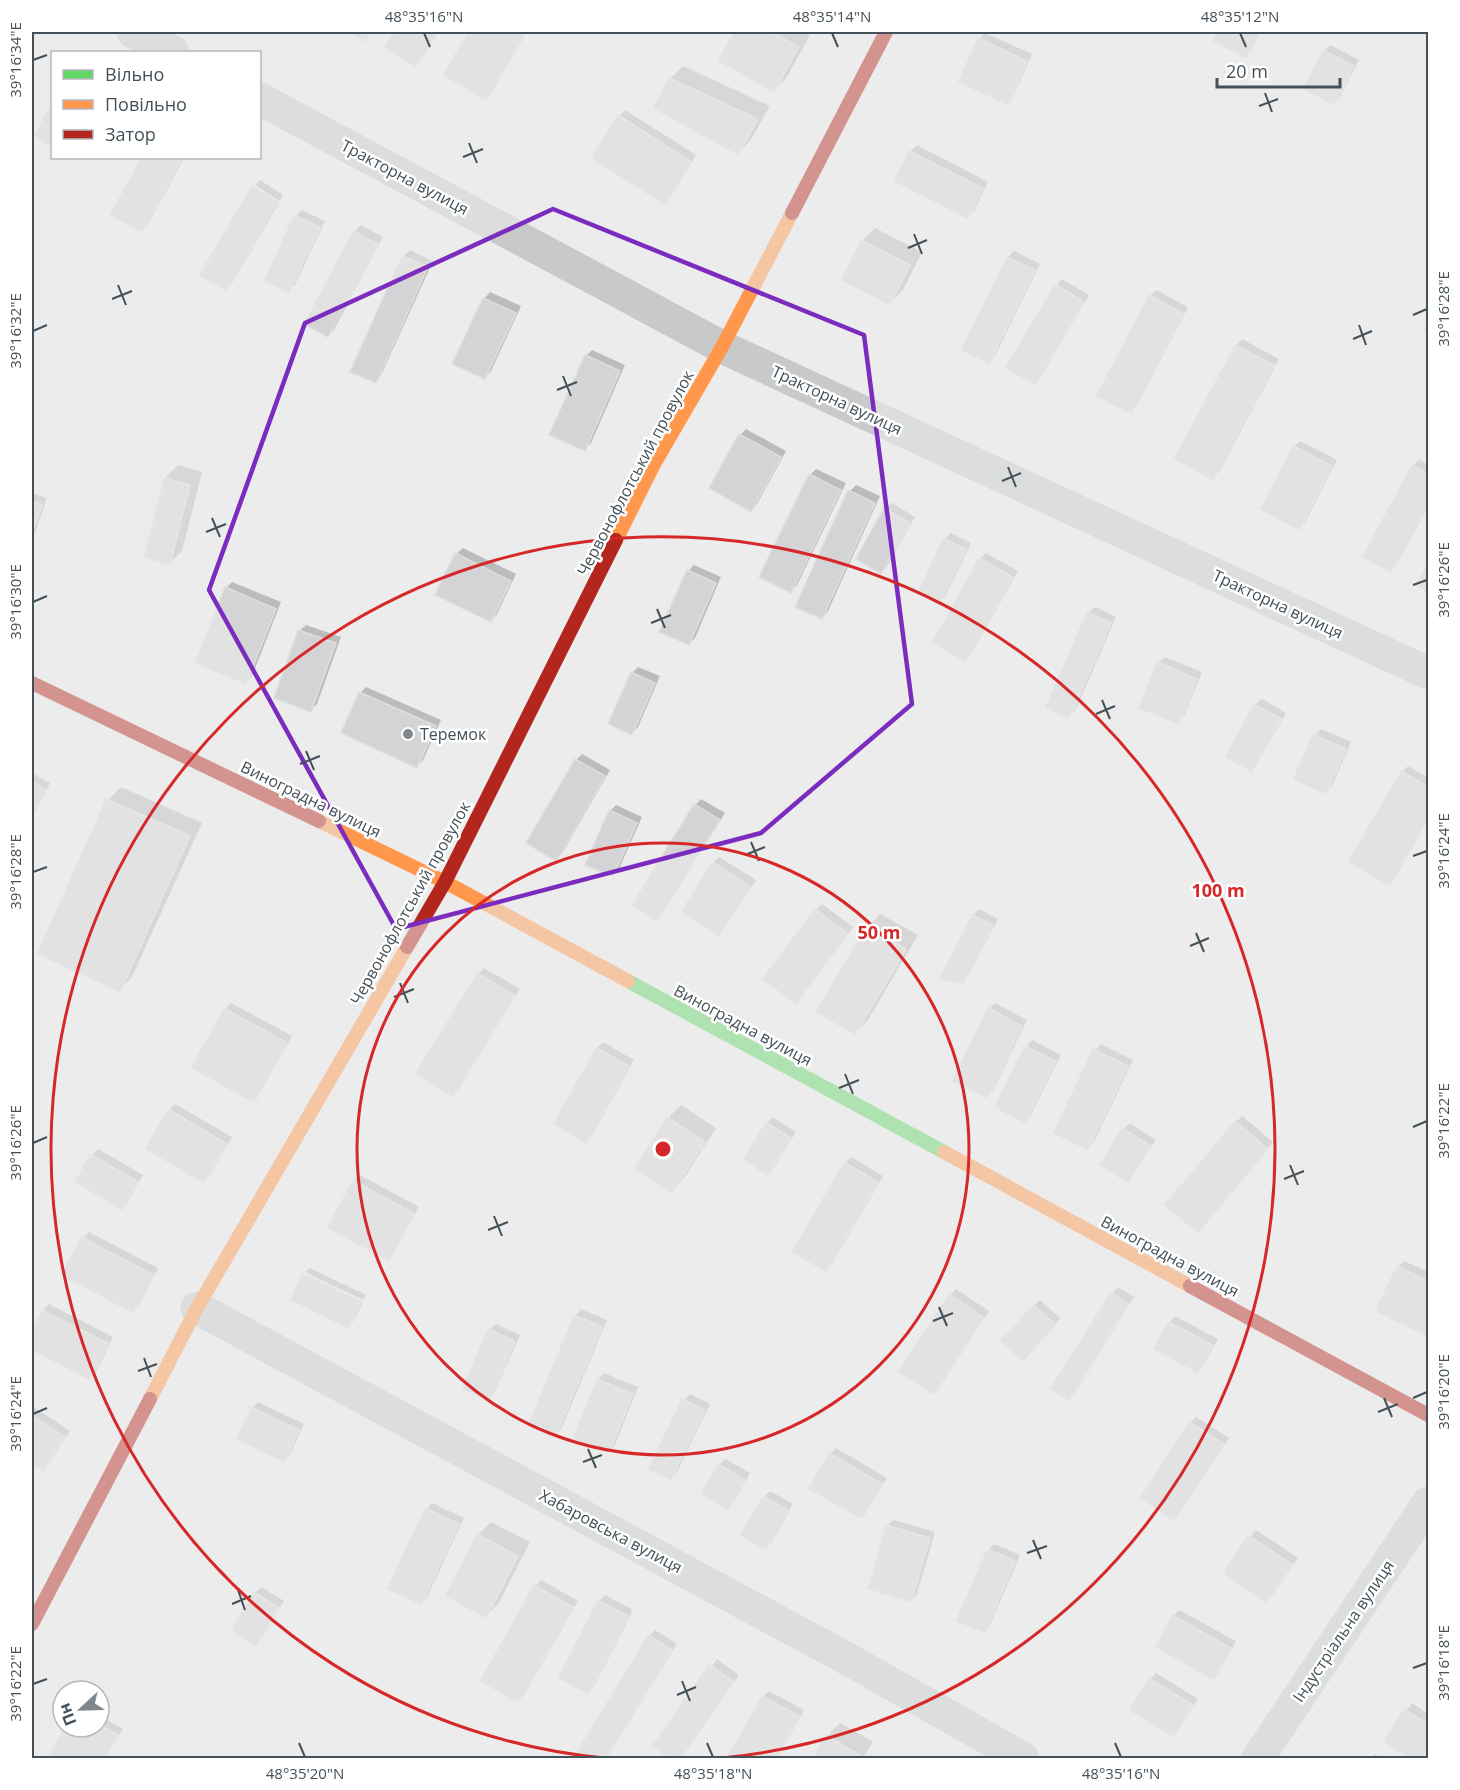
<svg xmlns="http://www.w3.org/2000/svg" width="1460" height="1790" viewBox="0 0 1460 1790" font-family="'Open Sans',sans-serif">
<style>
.shadow{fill:#0003}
.building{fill:#d4d4d7;stroke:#dededf;stroke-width:1.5}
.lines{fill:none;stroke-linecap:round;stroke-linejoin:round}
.street{stroke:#c7c9cb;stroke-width:33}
.fast{stroke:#63d668;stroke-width:14}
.slow{stroke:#ff974d;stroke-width:14}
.jam{stroke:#b3261e;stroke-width:14}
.marked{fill:none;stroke:#7b2cbf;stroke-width:4.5;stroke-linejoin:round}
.ticks{fill:none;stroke:#445058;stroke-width:2}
.ring{fill:none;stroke:#d62828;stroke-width:3}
.poi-dot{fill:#7f878c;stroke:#fff;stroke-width:2}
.labels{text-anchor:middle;stroke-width:5;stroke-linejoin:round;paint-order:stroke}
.street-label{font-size:16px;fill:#445058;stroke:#fff}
.poi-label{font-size:16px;fill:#445058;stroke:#fff;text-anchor:start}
.centre{fill:#d62828;stroke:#fff;stroke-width:3}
.ring-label{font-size:18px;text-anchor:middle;font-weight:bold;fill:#d62828;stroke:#fff;stroke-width:5;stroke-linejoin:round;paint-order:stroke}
.neatline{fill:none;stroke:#445058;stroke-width:2}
.ticks-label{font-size:15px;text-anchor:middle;fill:#445058}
</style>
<rect width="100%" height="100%" fill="#edecec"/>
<path class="shadow" d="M395 32H439L422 59 416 65 386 47Z
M470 32H527L492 92 486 99 445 75Z
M735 32H808L811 33 787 77 774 90 720 60Z
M1219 32H1261L1252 50 1246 56 1214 40Z
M985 33 1032 54 1013 97 1007 103 979 39Z
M1330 45 1359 60 1340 97 1334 103 1324 51Z
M683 66 770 106 751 140 738 153 655 107 670 79Z
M52 105V145L36 135Z
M625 110 696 155 671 197 664 203 619 116Z
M917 145 988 182 974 211 967 217 896 181 911 151Z
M142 158H184L148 224 142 230 112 214Z
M260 180 283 195 280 201 255 185Z
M253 188 279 203 232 283 226 289Z
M302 210 325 221 295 285 289 291 296 216Z
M361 225 383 237 334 329 328 335 306 324 355 231Z
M875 228 922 252 903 290 890 303 862 241Z
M410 250 433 261 381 375 375 382 352 371 404 256Z
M1014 251 1040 264 995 356 989 362 1008 257Z
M1062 279 1089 295 1041 377 1035 383 1007 367 1056 285Z
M1156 290 1188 307 1136 407 1130 413 1150 296Z
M490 292 521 306 491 371 485 377 484 299Z
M1242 339 1279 359 1219 472 1212 478 1236 346Z
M592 350 625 365 591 443 585 449 586 356Z
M746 429 786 451 757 504 751 510 740 435Z
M1300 441 1337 460 1305 522 1299 528 1294 447Z
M1419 459 1428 465V506L1397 564 1391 570 1413 466Z
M178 465 202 472 182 551 169 564 165 478Z
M816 469 846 483 797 585 791 591 810 475Z
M856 485 880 496 828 611 822 617 850 491Z
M32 493 47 498 32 541Z
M892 503 915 517 887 566 881 572 885 509Z
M951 533 971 543 946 595 940 602 945 539Z
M463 548 516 574 497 614 491 620 456 554Z
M986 553 1018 571 971 654 965 660 980 559Z
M694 565 721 577 695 638 689 644 688 571Z
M232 582 281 602 252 676 246 682 226 588Z
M1095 607 1116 617 1075 711 1069 717 1088 613Z
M306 625 341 637 317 704 310 710 299 631Z
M1165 657 1202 672 1184 716 1178 722 1158 663Z
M638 667 660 676 638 727 632 733V673Z
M366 687 441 720 423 760 417 766 360 693Z
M1262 699 1286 713 1257 764 1251 770 1255 705Z
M1321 729 1351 742 1332 786 1326 792 1315 735Z
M582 754 610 770 562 853 556 859 576 760Z
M1408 766 1428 777V820L1395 878 1389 884 1402 772Z
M32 773 50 783 32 817Z
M121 787 202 823 132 977 119 990 108 800Z
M701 799 725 813 663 913 657 919 695 805Z
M616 805 642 817 619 869 613 875 610 811Z
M719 857 756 880 725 928 719 934 683 911 713 863Z
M822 904 853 927 802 996 816 910Z
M979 909 998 919 968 976 962 982 942 978 973 915Z
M880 914 918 935 868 1020 855 1033 818 1011 868 927Z
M484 968 520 989 459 1089 453 1095 478 974Z
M231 1003 292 1036 259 1095 253 1101 225 1009Z
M995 1003 1027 1020 993 1090 986 1096 989 1009Z
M1032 1040 1061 1055 1031 1115 1025 1121 996 1107 1026 1047Z
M603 1042 634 1060 592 1135 586 1141 555 1123 597 1048Z
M1101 1044 1133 1060 1094 1142 1087 1148 1095 1050Z
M175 1104 232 1137 210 1175 204 1181 169 1110Z
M681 1105 716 1128 684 1178 672 1191 668 1118Z
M1242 1116 1273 1142 1204 1225 1236 1122Z
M773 1117 796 1132 774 1168 768 1174 767 1123Z
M1130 1123 1156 1140 1133 1175 1127 1181 1123 1129Z
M98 1149 143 1175 128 1202 122 1208 77 1181 92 1155Z
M851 1157 883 1176 832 1264 826 1271 845 1163Z
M360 1175 419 1207 394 1253 388 1259 354 1181Z
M89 1232 158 1268 139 1305 133 1311 83 1238Z
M1404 1261 1428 1272V1336L1377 1311 1398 1267Z
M310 1268 366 1295 363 1300 305 1272Z
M304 1274V1275L362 1303 354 1320 348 1326 292 1299Z
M1118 1287 1134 1297 1075 1393 1069 1399 1112 1293Z
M956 1289 989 1311 940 1387 934 1393 950 1295Z
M1040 1300 1060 1318 1029 1353 1034 1306Z
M49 1304 113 1337 96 1372 90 1378 32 1349V1333L43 1310Z
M581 1309 607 1320 561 1429 555 1435 530 1424 575 1316Z
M1175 1316 1218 1339 1204 1365 1198 1371 1156 1348 1169 1323Z
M496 1324 520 1335 494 1393 488 1400 489 1330Z
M604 1373 638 1387 615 1445 609 1451 575 1437 598 1379Z
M690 1394 710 1404 677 1472 671 1478 684 1400Z
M258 1402 304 1424 290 1454 284 1460 252 1408Z
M32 1406 70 1431 49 1464 43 1470 32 1463Z
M1196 1417 1229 1438 1180 1513 1174 1519 1190 1423Z
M836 1448 887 1478 867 1511 861 1517 830 1454Z
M725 1459 750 1473 734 1502 728 1508 719 1465Z
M770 1491 793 1504 772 1542 766 1548 764 1497Z
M432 1503 464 1518 427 1597 421 1603 426 1509Z
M893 1520 935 1532 917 1594 911 1601 887 1526Z
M491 1522 530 1542 499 1603 486 1616 478 1535Z
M1256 1530 1298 1558 1267 1601 1225 1573Z
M994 1544 1020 1555 990 1625 984 1631 988 1550Z
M541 1580 578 1601 524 1695 518 1701 482 1680 535 1586Z
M261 1587 284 1601 262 1638 256 1644 255 1593Z
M605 1595 633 1610 594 1686 588 1692 599 1601Z
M1179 1610 1236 1641 1219 1672 1213 1678 1173 1616Z
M655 1630 677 1644 607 1758H575L649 1636Z
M717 1659 739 1675 683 1756 680 1758H672L654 1746Z
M1156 1673 1198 1699 1179 1729 1173 1735 1150 1679Z
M769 1691 804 1710 777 1758H729L763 1697Z
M1412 1703 1428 1714V1758H1412L1385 1741Z
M99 1715 123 1729 105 1758H49L68 1727H99Z
M840 1723 873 1742 863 1758H814L827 1736Z
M1375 1754 1382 1758H1371Z"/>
<path class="building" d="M348 32H371L365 42Z
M394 32H438L416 67 384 47Z
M468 32H526L486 100 443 75Z
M734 32H772L799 47 774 92 718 61Z
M1217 32H1260L1246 58 1212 41Z
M978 38 1027 61 1008 105 958 82Z
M1323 50 1354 66 1334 105 1303 89Z
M669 78 758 119 738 155 653 108Z
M52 102V147L34 136Z
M618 115 691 162 665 205 591 158Z
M909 151 983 188 968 219 894 181Z
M141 158H182L142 232 110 215Z
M252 186 278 201 226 291 199 275Z
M294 215 320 227 289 293 264 281Z
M353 231 378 244 328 337 304 324Z
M861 240 910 265 890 305 841 280Z
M402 256 428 267 376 383 350 372Z
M1007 257 1035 270 989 364 961 350Z
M1055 284 1084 302 1035 385 1005 368Z
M1149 295 1183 313 1131 414 1096 396Z
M483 298 516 313 485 379 452 364Z
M1428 320V335L1423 332Z
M1235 345 1274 365 1213 480 1174 459Z
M585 355 620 371 585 451 549 435Z
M739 434 781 457 751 512 709 488Z
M1293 446 1332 466 1299 530 1260 509Z
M1412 465 1428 474V503L1391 572 1362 557Z
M809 474 841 490 791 593 759 577Z
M164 478 190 485 170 565 144 558Z
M848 490 875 503 822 619 795 607Z
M32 501 42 505 32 533Z
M884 508 910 523 881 574 856 559Z
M943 538 966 549 940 603 918 593Z
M455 553 511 581 491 622 435 595Z
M979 558 1013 577 965 662 932 643Z
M1428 562V593L1416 586Z
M687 570 716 583 689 645 659 632Z
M225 587 276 609 246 684 195 663Z
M1087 612 1111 623 1069 719 1045 708Z
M298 630 336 643 311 712 274 698Z
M1157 662 1197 679 1179 724 1138 708Z
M631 672 655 683 632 735 608 724Z
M359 692 436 726 417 768 341 733Z
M1254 704 1281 719 1252 772 1225 757Z
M1313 734 1346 749 1326 794 1293 779Z
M575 759 605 776 556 861 526 843Z
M1401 771 1428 787V818L1390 886 1348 862Z
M32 782 45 789 32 814Z
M106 799 190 836 120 992 37 954Z
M694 804 720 820 657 921 632 905Z
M609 810 637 823 613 877 585 865Z
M712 862 751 887 719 936 681 912Z
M815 909 848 934 796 1004 762 979Z
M972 915 993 925 963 984 939 979Z
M866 926 906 949 855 1035 816 1012Z
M477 973 515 996 453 1097 415 1074Z
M224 1008 287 1043 254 1103 191 1068Z
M988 1008 1022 1026 987 1098 952 1081Z
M1025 1046 1056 1061 1025 1123 994 1107Z
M596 1048 629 1066 586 1143 553 1124Z
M1093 1049 1128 1066 1088 1150 1053 1133Z
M168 1109 227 1144 204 1183 145 1149Z
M667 1117 705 1142 672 1193 634 1169Z
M1235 1121 1268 1149 1198 1233 1164 1205Z
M766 1122 791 1138 768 1176 743 1159Z
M1122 1128 1151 1146 1128 1183 1099 1165Z
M90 1154 138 1182 122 1210 75 1182Z
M844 1162 878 1182 826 1272 792 1252Z
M353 1180 414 1214 389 1261 327 1228Z
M81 1237 153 1275 133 1313 61 1275Z
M1397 1266 1428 1281V1337L1375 1311Z
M302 1273 361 1301 348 1328 290 1300Z
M1111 1292 1129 1304 1069 1401 1050 1389Z
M949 1294 984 1318 934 1395 898 1372Z
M1033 1305 1056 1325 1023 1361 1000 1341Z
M42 1310 108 1343 90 1380 32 1350V1330Z
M574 1315 602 1327 555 1437 528 1425Z
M1168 1322 1213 1345 1198 1373 1153 1349Z
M488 1329 515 1341 489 1401 462 1389Z
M597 1379 633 1394 609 1453 573 1438Z
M682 1399 705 1410 671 1480 648 1469Z
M251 1407 299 1430 284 1462 236 1439Z
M32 1416 65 1437 43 1472 32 1464Z
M1189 1422 1224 1444 1174 1521 1140 1498Z
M829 1453 882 1484 862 1519 808 1489Z
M718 1464 745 1480 728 1510 701 1494Z
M763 1496 788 1510 766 1550 740 1535Z
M425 1508 459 1524 421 1605 387 1589Z
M886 1525 930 1538 911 1602 868 1589Z
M477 1534 518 1556 486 1618 445 1596Z
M1248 1535 1293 1565 1267 1603 1223 1573Z
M987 1549 1015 1561 985 1633 956 1621Z
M534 1585 573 1607 518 1703 480 1681Z
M254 1592 279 1608 256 1646 231 1630Z
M598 1600 628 1616 588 1694 558 1678Z
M1172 1615 1231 1648 1214 1680 1155 1647Z
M648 1635 672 1650 606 1758H573Z
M709 1664 734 1682 681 1758H669L652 1746Z
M1148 1678 1193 1705 1174 1737 1129 1710Z
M762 1696 799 1716 776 1758H727Z
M1404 1709 1428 1724V1758H1409L1383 1742Z
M99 1724 118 1735 104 1758H47L66 1727H99Z
M826 1735 861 1756 859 1758H813Z"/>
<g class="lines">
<path class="street" d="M133 32 173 52
M260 99 722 347 1428 673
M197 1308 855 1663 1022 1758
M1258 1758 1428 1503"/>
<path class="fast" d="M628 981 944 1152"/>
<path class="slow" d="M616 540 653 466 722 347 792 213
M319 821 445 882 628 981
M944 1152 1190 1286
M150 1399 197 1308 407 947"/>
<path class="jam" d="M792 213 886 32
M32 683 319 821
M407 947 445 882 616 540
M1190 1286 1428 1415
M32 1624 150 1399"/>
</g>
<path d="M0 0H1460V1790H0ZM553 209 864 335 912 704 761 833 396 929 209 590 305 323Z" fill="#edecec" fill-opacity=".55" fill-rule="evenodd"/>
<path class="marked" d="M553 209 864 335 912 704 761 833 396 929 209 590 305 323Z"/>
<path class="ticks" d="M424 33 430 47M832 33 838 47M1240 33 1246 47M33 60 47 55M1265 93 1272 112M1259 106 1278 99M469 143 477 163M463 157 483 149M914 234 922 254M908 248 927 240M118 285 126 305M112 299 132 291M1413 315 1427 309M1359 325 1366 345M33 331 47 325M1353 339 1372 331M563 376 571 396M557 390 577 382M1008 467 1016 487M1002 481 1021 473M212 518 220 537M206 532 226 524M1413 585 1427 580M33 602 47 596M657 609 665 628M651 623 671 615M1102 700 1110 719M1096 714 1115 706M306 751 314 770M300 764 320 756M751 842 759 861M745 855 765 847M1413 856 1427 851M33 872 47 867M1196 933 1204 952M1190 946 1209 938M400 983 408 1003M394 997 414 989M845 1074 853 1094M839 1088 859 1080M1413 1127 1427 1121M33 1143 47 1137M1290 1165 1298 1185M1284 1179 1304 1171M494 1216 502 1236M488 1230 508 1222M939 1307 947 1326M933 1321 953 1313M144 1358 151 1377M138 1371 157 1364M1384 1398 1392 1417M1413 1398 1427 1392M1378 1412 1398 1404M33 1414 47 1408M588 1449 596 1468M583 1462 602 1455M1033 1540 1041 1559M1027 1553 1047 1546M238 1590 245 1610M232 1604 251 1596M1413 1668 1427 1663M682 1681 690 1701M33 1684 47 1679M677 1695 696 1687M299 1743 305 1757M707 1743 713 1757M1115 1743 1121 1757"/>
<g class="ring">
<circle cx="663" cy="1149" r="306"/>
<path d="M604 1758A612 612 0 1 1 722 1758"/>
</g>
<circle class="poi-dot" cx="408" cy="734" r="6"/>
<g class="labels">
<g class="street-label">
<text transform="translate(405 177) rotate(28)" y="6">Тракторна вулиця</text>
<text transform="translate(837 400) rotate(25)" y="6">Тракторна вулиця</text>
<text transform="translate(635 473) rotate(-62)" y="6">Червонофлотський провулок</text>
<text transform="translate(1278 604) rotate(25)" y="6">Тракторна вулиця</text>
<text transform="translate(311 799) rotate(26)" y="6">Виноградна вулиця</text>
<text transform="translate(410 903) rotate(-61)" y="6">Червонофлотський провулок</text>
<text transform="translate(743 1025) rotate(28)" y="6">Виноградна вулиця</text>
<text transform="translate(1170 1256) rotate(28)" y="6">Виноградна вулиця</text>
<text transform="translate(611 1531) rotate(28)" y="6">Хабаровська вулиця</text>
<text transform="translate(1343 1631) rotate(-56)" y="6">Індустріальна вулиця</text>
</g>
<g class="poi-label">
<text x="420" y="740">Теремок</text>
</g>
</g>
<circle cx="663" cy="1149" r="9" class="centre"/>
<g class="ring-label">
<text x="1218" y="897">100 m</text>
<text x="879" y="939">50 m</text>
</g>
<rect width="1460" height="1790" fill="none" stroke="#ffffff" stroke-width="66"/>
<rect x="51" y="51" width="210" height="108" fill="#ffffff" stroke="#b4b9bc" stroke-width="1.5"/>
<rect x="63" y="70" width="30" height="9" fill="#63d668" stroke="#b4b9bc" stroke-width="1.5"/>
<text x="105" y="81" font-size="18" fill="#445058">Вільно</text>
<rect x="63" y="100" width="30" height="9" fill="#ff974d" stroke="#b4b9bc" stroke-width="1.5"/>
<text x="105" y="111" font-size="18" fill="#445058">Повільно</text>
<rect x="63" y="130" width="30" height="9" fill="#b3261e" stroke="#b4b9bc" stroke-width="1.5"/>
<text x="105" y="141" font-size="18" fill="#445058">Затор</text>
<g transform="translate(81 1709) rotate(248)"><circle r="28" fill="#ffffff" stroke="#b4b9bc" stroke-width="1.5"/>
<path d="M0-4.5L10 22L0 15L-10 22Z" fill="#7f878c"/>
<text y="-9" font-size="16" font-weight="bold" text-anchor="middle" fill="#445058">Пн</text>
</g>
<path d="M1217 78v9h123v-9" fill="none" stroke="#445058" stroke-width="3"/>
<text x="1226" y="78" font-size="18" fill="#445058" stroke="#ffffff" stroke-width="4.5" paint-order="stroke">20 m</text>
<rect x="33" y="33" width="1394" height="1724" class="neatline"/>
<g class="ticks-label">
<text x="424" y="22">48°35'16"N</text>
<text x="832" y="22">48°35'14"N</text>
<text x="1240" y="22">48°35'12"N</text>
<text transform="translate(16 60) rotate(-90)" y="5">39°16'34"E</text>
<text transform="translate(1444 309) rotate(-90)" y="5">39°16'28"E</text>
<text transform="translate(16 331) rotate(-90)" y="5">39°16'32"E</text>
<text transform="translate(1444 580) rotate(-90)" y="5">39°16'26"E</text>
<text transform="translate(16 602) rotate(-90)" y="5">39°16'30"E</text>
<text transform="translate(1444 851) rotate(-90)" y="5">39°16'24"E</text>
<text transform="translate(16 872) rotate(-90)" y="5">39°16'28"E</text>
<text transform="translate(1444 1121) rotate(-90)" y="5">39°16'22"E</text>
<text transform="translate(16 1143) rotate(-90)" y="5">39°16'26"E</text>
<text transform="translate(1444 1392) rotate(-90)" y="5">39°16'20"E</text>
<text transform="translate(16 1414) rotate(-90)" y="5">39°16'24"E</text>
<text transform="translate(1444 1663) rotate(-90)" y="5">39°16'18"E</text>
<text transform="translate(16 1684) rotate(-90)" y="5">39°16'22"E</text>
<text x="305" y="1779">48°35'20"N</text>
<text x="713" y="1779">48°35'18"N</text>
<text x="1121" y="1779">48°35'16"N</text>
</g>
</svg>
